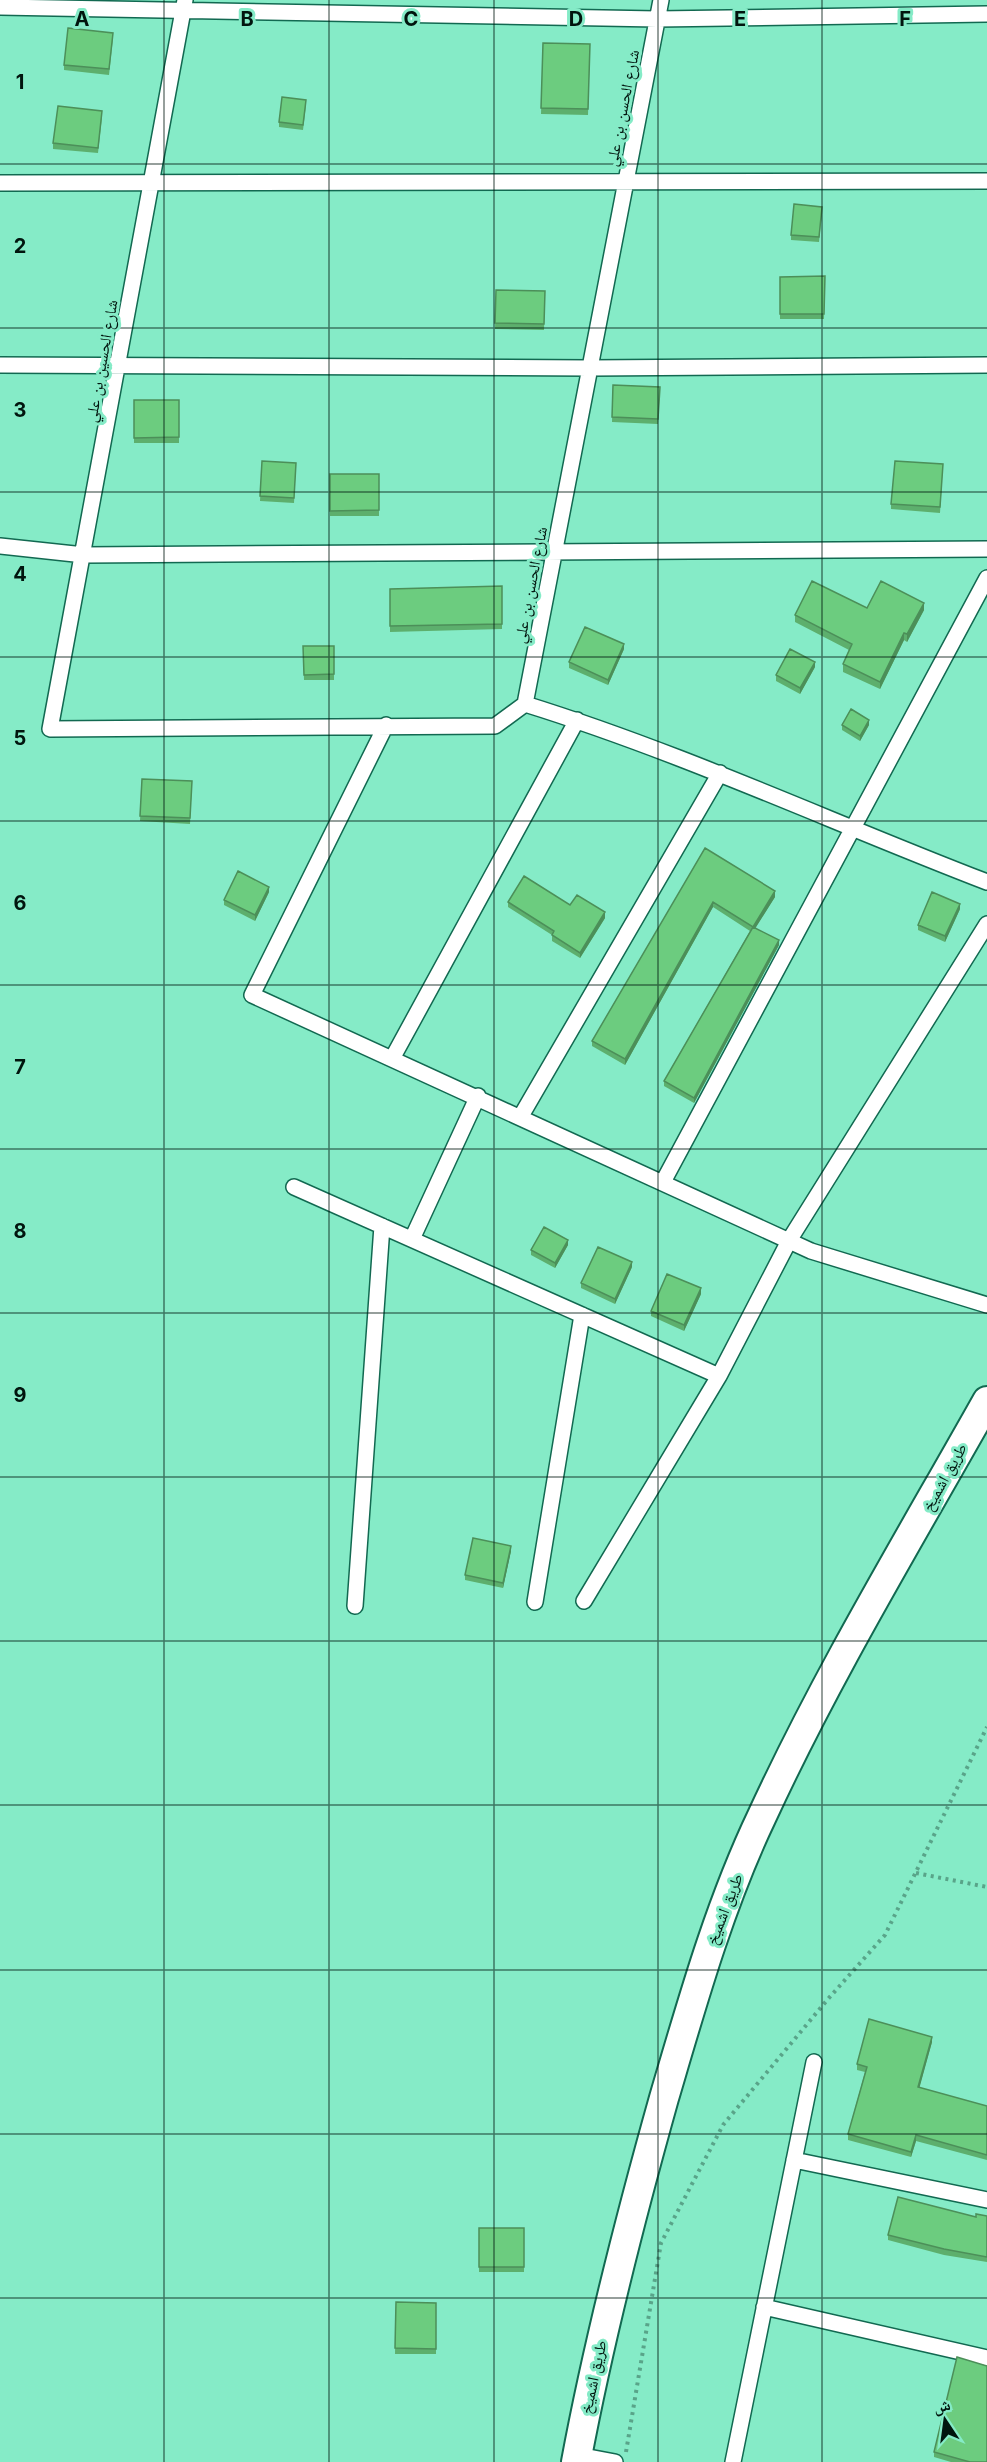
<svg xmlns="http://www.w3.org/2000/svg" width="987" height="2462" viewBox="0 0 987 2462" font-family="Inter,'Noto Naskh Arabic',sans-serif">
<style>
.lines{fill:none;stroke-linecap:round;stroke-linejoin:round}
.street-casing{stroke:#126951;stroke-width:18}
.highway-casing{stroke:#126951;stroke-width:32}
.path{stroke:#59a489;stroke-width:4;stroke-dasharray:3 4.5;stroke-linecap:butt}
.street{stroke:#fff;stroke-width:15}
.highway{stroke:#fff;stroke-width:28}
.wall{fill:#5daf6d}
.shaded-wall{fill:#4c8f59}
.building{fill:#6ccc7f;stroke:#4c8f59;stroke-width:1.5}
.grid{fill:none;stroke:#01150e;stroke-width:1.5;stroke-opacity:0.55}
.labels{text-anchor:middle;stroke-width:6;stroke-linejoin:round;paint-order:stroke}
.street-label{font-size:16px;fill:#01150e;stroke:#85ebc7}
.grid-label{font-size:20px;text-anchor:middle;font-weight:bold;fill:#01150e;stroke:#85ebc7;stroke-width:6;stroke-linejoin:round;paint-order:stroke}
</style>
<rect width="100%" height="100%" fill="#85ebc7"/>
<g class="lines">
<g class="street-casing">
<path id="street" d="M185 0 50 729 495 726 525 704 661 0
M0 7 657 19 987 14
M0 183 987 181
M0 365 590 368 987 365
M0 546 84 555 987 549
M525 704C683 753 833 823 987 882
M386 725 252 995 811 1251 987 1305
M393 1057 577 720
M521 1116 720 773
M663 1182 987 578
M294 1187 719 1376
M412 1239 478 1096
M584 1601 719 1376 790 1239 987 924
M535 1602 582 1315
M355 1606 382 1226
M794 2160 987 2200
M764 2307 987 2358
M578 2455 615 2462
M733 2462 814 2062"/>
</g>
<g class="highway-casing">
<path id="highway" d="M576 2462C599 2339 630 2219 664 2098 692 2003 719 1906 762 1816 828 1673 910 1538 987 1401"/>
</g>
<path class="path" d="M916 1873 987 1887
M626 2452 661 2243 723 2125 828 1999 885 1935 987 1727"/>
<use href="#street" class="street"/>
<use href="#highway" class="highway"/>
</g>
<path class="wall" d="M113 38 109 75 64 70V65Z
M543 43 590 44 588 115 541 114Z
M306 105 303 130 279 127V122Z
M102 117 98 153 53 149V143Z
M822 212 819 242 791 240V235Z
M825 276 824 319H780V277Z
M496 290 545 291 544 330 495 329Z
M613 385 660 387 658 424 612 422Z
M134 400H179V443H134Z
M262 461 296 463 294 503 260 501Z
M943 464 940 513 891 509V504Z
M330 474H379V516H330Z
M502 586V629L390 632V589Z
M867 608 924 610 907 642 904 640 880 689 843 672V664L849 650 795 622V615Z
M303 646H334V680H304Z
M624 649 608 685 569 668V662Z
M815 667 800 694 776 681V675Z
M842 725H869L860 741 842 730Z
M142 779 192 781 190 824 140 821Z
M705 848 775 897 755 928 779 945 694 1103 664 1086V1081L750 931 713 907 625 1065 592 1046V1041Z
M269 892 255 921 224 905V900Z
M508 902 570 905 605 918 580 958 552 941V935L508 907Z
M960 909 945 942 918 930V925Z
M568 1245 555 1268 531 1255V1250Z
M632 1267 615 1304 581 1288V1283Z
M701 1294 684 1331 651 1316V1311Z
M511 1551 503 1588 465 1580V1575Z
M932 2042 919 2088 987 2106V2160L916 2141 911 2157 848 2140V2134L865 2072 857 2070V2064Z
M987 2216V2262L944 2255 888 2240V2235Z
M479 2228H524V2272H479Z
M396 2302 436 2303V2354H395Z
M934 2452 987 2462H951L934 2457Z"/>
<path class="shaded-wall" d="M924 603V610L907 642V634Z
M904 633V640L880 689V682Z
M624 644V649L608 685V680Z
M815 662V667L800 694V688Z
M869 720V725L860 741V736Z
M269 887V892L255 921V915Z
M775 891V897L753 932V927Z
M713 902V907L625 1065V1059Z
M960 904V909L945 942V936Z
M605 912V918L580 958V953Z
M779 940V945L694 1103V1098Z
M568 1240V1245L555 1268V1263Z
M632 1262V1267L615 1304V1299Z
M701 1288V1294L684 1331V1325Z
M511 1546V1551L503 1588V1583Z
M932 2037V2042L918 2093V2087Z
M916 2135V2141L911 2157V2152Z"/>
<path class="building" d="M68 28 113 33 109 69 64 65Z
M543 43 590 44 588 109 541 108Z
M282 97 306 100 303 125 279 122Z
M58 106 102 111 98 148 53 143Z
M794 204 822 207 819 237 791 235Z
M825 276 824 314H780V277Z
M496 290 545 291 544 324 495 323Z
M613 385 660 387 658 419 612 417Z
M134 400H179V437L134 438Z
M262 461 296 463 294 498 260 496Z
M895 461 943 464 940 507 891 504Z
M330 474H379V510L330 511Z
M812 581 867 608 881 581 924 603 907 634 904 633 880 682 843 664 852 644 795 615Z
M502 586V624L390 626V589Z
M585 627 624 644 608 680 569 662Z
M303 646H334V674L304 675Z
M790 649 815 662 800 688 776 675Z
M851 709 869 720 860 736 842 725Z
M142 779 192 781 190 818 140 816Z
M705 848 775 891 753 927 713 902 625 1059 592 1041Z
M238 871 269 887 255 915 224 900Z
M524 876 570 905 577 895 605 912 580 953 552 935 554 931 508 902Z
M932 892 960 904 945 936 918 925Z
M753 927 779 940 694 1098 664 1081Z
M544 1227 568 1240 555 1263 531 1250Z
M598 1247 632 1262 615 1299 581 1283Z
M667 1274 701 1288 684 1325 651 1311Z
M473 1538 511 1546 503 1583 465 1575Z
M869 2019 932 2037 918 2087 987 2106V2155L916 2135 911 2152 848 2134 867 2067 857 2064Z
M898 2197 976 2217V2214L987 2216V2257L944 2249 888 2235Z
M479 2228H524V2267H479Z
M396 2302 436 2303V2349L395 2348Z
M957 2357 987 2366V2462H970L934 2452Z"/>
<path class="grid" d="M164 0V2462M329 0V2462M494 0V2462M658 0V2462M822 0V2462M0 164H987M0 328H987M0 492H987M0 657H987M0 821H987M0 985H987M0 1149H987M0 1313H987M0 1477H987M0 1641H987M0 1805H987M0 1970H987M0 2134H987M0 2298H987"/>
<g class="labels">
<g class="street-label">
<text transform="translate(622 108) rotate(-79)" y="6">شارع الحسن بن علي</text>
<text transform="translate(101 361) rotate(-80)" y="6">شارع الحسين بن علي</text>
<text transform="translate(530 585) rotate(-79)" y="6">شارع الحسن بن علي</text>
<text transform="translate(944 1477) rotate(-61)" y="6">طريق اشميخ</text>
<text transform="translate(724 1909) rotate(-69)" y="6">طريق اشميخ</text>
<text transform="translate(593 2377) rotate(-78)" y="6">طريق اشميخ</text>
</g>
</g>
<g class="grid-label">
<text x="82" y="26">A</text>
<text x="247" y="26">B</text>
<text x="411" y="26">C</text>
<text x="576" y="26">D</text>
<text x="740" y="26">E</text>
<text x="905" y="26">F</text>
<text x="20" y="89">1</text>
<text x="20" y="253">2</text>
<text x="20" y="417">3</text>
<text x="20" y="581">4</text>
<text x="20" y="745">5</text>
<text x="20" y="910">6</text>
<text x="20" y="1074">7</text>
<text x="20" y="1238">8</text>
<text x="20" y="1402">9</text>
</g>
<g transform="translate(945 2420) rotate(347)" stroke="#85ebc7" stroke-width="4.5" paint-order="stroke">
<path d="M0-4.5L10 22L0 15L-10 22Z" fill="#01150e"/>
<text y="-9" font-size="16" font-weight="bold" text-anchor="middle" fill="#01150e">ش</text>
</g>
</svg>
